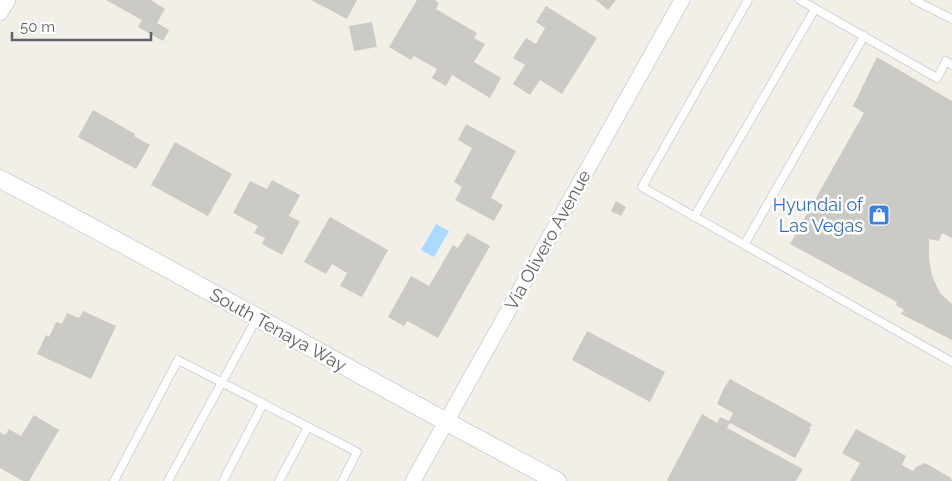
<svg xmlns="http://www.w3.org/2000/svg" width="952" height="481" viewBox="0 0 952 481" font-family="Raleway,sans-serif">
<style>
.water{fill:#aadaff}
.building{fill:#cccac5}
.lines{fill:none;stroke-linecap:round;stroke-linejoin:round}
.service-casing{stroke:#b5b8bc;stroke-width:9}
.minor-casing{stroke:#b5b8bc;stroke-width:16}
.tertiary-casing{stroke:#b5b8bc;stroke-width:19}
.service{stroke:#fff;stroke-width:8}
.minor{stroke:#fff;stroke-width:15}
.tertiary{stroke:#fff;stroke-width:18}
.labels{text-anchor:middle;stroke-width:5;stroke-linejoin:round;paint-order:stroke}
.shop-label{font-size:18px;fill:#366cbe;stroke:#fff;text-anchor:end}
.street-label{font-size:18px;fill:#5f6368;stroke:#fff}
</style>
<rect width="100%" height="100%" fill="#f1efe8"/>
<path class="water" d="M436 224 449 231 434 257 421 250Z"/>
<path class="building" d="M106 0H153L152 1 165 9 157 23 169 30 163 41 138 27 142 20Z
M311 0H357L347 19Z
M417 0H434L439 3 436 9 477 33 474 38 485 44 474 62 501 78 490 98 452 75 446 86 432 78 437 69 414 56 411 60 389 47Z
M596 0H616L608 10Z
M546 6 597 38 562 94 540 80 530 95 513 84 525 65 513 58 526 38 536 44 545 28 536 22Z
M372 22 377 47 354 51 349 26Z
M877 57 952 101V238L942 233 939 241 929 239V258L932 276 940 293 952 304V340L901 314 904 310 896 305 897 302 790 244 864 113 853 106Z
M93 110 135 134 134 136 150 145 136 169 78 137Z
M466 124 516 151 491 198 503 205 494 221 455 200 462 187 454 182 472 148 458 140Z
M175 142 232 174 208 216 151 185Z
M272 180 300 195 289 216 300 221 282 255 262 244 265 238 254 233 258 226 233 213 250 181 267 189Z
M616 201 626 207 621 216 611 211Z
M330 217 388 250 362 297 340 286 347 273 332 264 326 274 304 262Z
M467 233 490 246 438 338 407 321 404 326 388 317 411 276 429 286 453 245 458 248Z
M83 311 116 326 91 379 37 354 46 335 49 337 56 322 62 324 67 313 79 318Z
M587 331 665 372 650 402 572 360Z
M730 379 812 424 809 429H811L795 458 730 423 727 428 803 469 796 481H668L667 480 702 414 717 423 720 417 729 421 733 413 717 404 724 388Z
M34 415 59 430 29 481H23L0 468V432L5 435 9 429 21 436Z
M856 429 906 456 902 465 913 471 916 467 925 463 951 478 952 481H850L860 463 842 453Z"/>
<g class="lines">
<g class="service-casing">
<path id="service" d="M748 0 642 187 952 362
M800 0 937 78 946 61 952 65
M914 0 952 19
M694 217 815 9
M744 245 864 36
M114 481 178 360 357 452 342 481
M168 481 257 318
M223 481 263 404
M279 481 308 427"/>
</g>
<g class="minor-casing">
<path id="minor" d="M0 13 8 0
M413 481 682 0"/>
</g>
<g class="tertiary-casing">
<path id="tertiary" d="M0 179C188 276 370 383 557 481"/>
</g>
<use href="#service" class="service"/>
<use href="#minor" class="minor"/>
<use href="#tertiary" class="tertiary"/>
</g>
<defs>
<g id="shop-square" transform="scale(1.125)"><rect x="-9" y="-9" width="18" height="18" rx="4" fill="#3f7fe0" stroke="#fff"/><path d="M-5-2.5h2.3a2.7 3.5 0 0 1 5.4 0H5L5.5 6h-11ZM-1.5-2.5h3a1.5 2.3 0 0 0-3 0Z" fill="#fff"/></g>
</defs>
<g fill-rule="evenodd">
<use href="#shop-square" x="879" y="215"/>
</g>
<g class="labels">
<g class="shop-label">
<text x="863" y="211">Hyundai of<tspan x="863" dy="21">Las Vegas</tspan></text>
</g>
<g class="street-label">
<text transform="translate(548 240) rotate(-61)" y="6">Via Olivero Avenue</text>
<text transform="translate(278 330) rotate(29)" y="6">South Tenaya Way</text>
</g>
</g>
<path d="M12 32v8h139v-8" fill="none" stroke="#5f6368" stroke-width="2.5"/>
<text x="20" y="32" font-size="15" fill="#5f6368" stroke="#ffffff" stroke-width="4" paint-order="stroke">50 m</text>
</svg>
